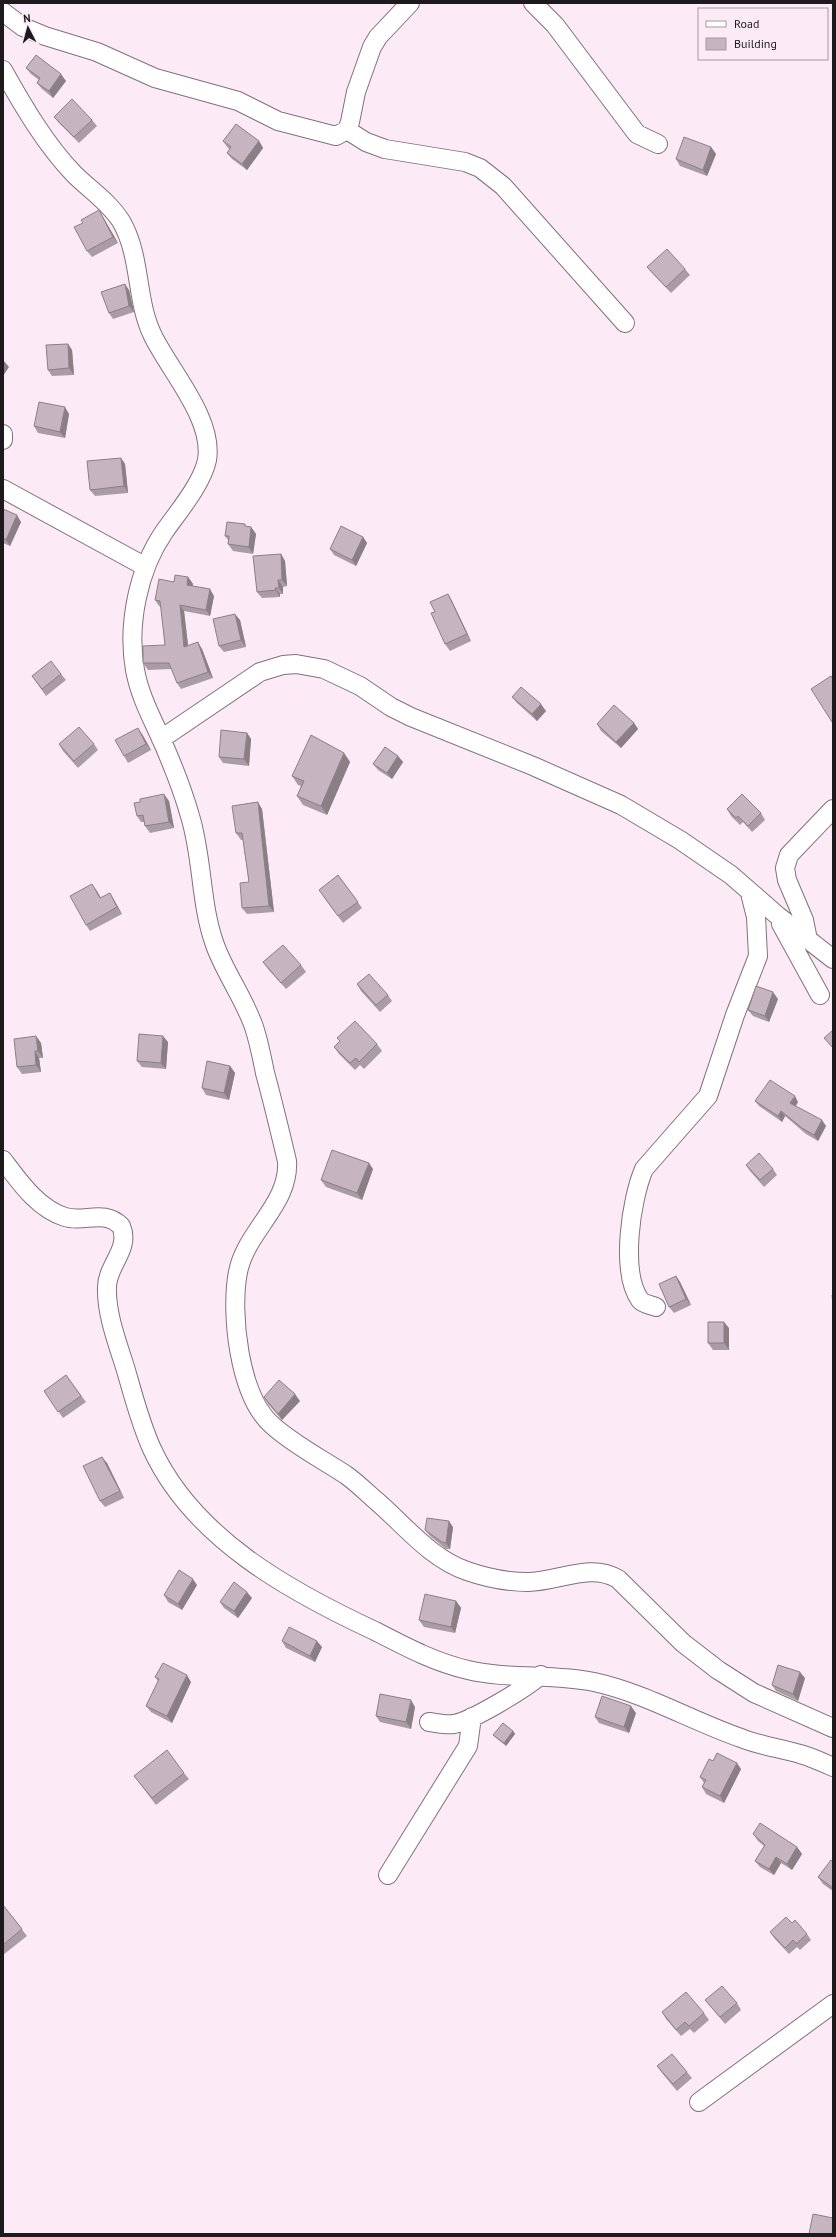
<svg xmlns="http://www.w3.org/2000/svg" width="836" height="2237" viewBox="0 0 836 2237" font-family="'PT Sans',sans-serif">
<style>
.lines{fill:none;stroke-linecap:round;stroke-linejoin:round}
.minor-casing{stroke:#80717c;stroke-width:20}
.minor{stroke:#fff;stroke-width:18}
.wall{fill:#aa9ca5}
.shaded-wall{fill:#8b7f86}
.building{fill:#c6b5c0;stroke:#8b7f86}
</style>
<rect width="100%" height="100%" fill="#fcebf7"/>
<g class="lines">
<g class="minor-casing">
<path id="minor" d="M533 3 555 25 637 134 658 144
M3 12 23 27 45 36 97 52 155 78 220 96 238 101 278 121 336 136 347 130 350 122 356 92 372 47 378 37 410 3
M3 70C23 106 46 145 74 174 90 190 109 202 121 221 142 257 135 300 153 336 170 371 214 419 207 460 202 484 178 512 164 532 138 570 127 625 135 670 140 697 152 718 163 743 173 766 183 791 190 816 203 858 200 904 215 945 225 973 244 998 254 1027 259 1042 262 1058 265 1073 273 1102 280 1132 287 1161 290 1204 246 1231 238 1272 230 1313 239 1396 272 1425 294 1445 322 1459 346 1475 356 1482 364 1490 373 1498 403 1523 429 1558 467 1571 487 1578 507 1582 528 1582 558 1582 590 1562 618 1579L683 1643 718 1670 754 1693 833 1728
M347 130 366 142 385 149 465 162 480 168 503 186 625 323
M3 434V440
M3 489 146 567
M161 739 260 672 283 665 296 664 324 669 360 686 391 707 411 717 533 766 621 805 680 840 731 875 778 916 833 959
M781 924 820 995
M808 940 804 920 787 880 785 868 789 855 833 809
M3 1160C19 1181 38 1209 65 1217 84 1223 104 1209 121 1226 131 1249 107 1265 107 1287 106 1313 117 1342 125 1367 133 1394 140 1423 152 1449 193 1538 289 1591 375 1631 406 1647 434 1662 468 1670 510 1680 553 1673 594 1682 645 1693 692 1721 741 1738 760 1746 781 1748 800 1754 811 1757 822 1762 833 1767
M656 1307C651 1305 643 1304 640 1300 620 1272 631 1199 644 1169L708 1096 735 1015 758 956 756 917 750 893
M429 1722C437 1723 446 1725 454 1724 472 1721 526 1688 541 1675
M388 1875 468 1746 472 1717
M699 2102 833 2004"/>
</g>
<use href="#minor" class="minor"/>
</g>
<path class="wall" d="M26 68 66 81 53 98 42 89 37 83 39 80 31 74Z
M54 117 92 120 97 126 79 143 59 123Z
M223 141H259L263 148 247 170 232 159 227 153 230 149 228 148Z
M711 147 716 154 707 176 680 166 676 159Z
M99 210 103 217 118 243 92 257 87 251 83 223Z
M647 267 685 269 690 275 671 293 652 273Z
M129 290 134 312 113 319 109 313Z
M68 344 72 350 74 375 52 376 48 370Z
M69 414 65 438 38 433 34 426Z
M121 458 125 464 128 493 95 496 90 490Z
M3 509 21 522 10 546 3 543Z
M247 526 251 527 256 534 253 554 233 551 228 544 229 541 225 536Z
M363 537 367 543 356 566 334 555 330 549Z
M281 554 285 561 287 586 283 587V594H280V597L262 598 257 592Z
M188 577 193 584 192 586 214 596 210 616 184 611 188 646 202 649 213 678 181 689 177 683 172 669 148 670 143 663 165 645 161 607 159 606 155 600 174 582Z
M448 594 452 601 471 641 450 651 445 644 435 612Z
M240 620 246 647 224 652 219 646Z
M61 674 66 680 46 696 32 676Z
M512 697 546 711 537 721 517 703Z
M634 723 638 729 621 748 601 731 597 724Z
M247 733 251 739 249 766 223 763 219 757Z
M142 734 151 750 128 763 124 756Z
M59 744H94L98 750 78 768 63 751Z
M344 753 350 762 327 815 303 805 297 796 301 786 298 785 292 776Z
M398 756 403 762 392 779 378 770 373 764Z
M169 801 174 828 150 833 145 826 144 822H141L137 816Z
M262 809 274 912 247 914 242 908 249 882 243 840H241L236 833Z
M727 809 761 813 765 820 752 832 743 822 740 825 731 816Z
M338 875 362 908 343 923 323 896Z
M97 891 101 898 110 893 122 914 90 931 86 925Z
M263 962 301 965 306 972 286 989 268 969Z
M357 984 388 995 392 1001 380 1012 361 991Z
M778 999 769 1022 753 1016 748 1010Z
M36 1036 41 1043 43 1058H39L41 1072 22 1074 17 1067Z
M337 1038 377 1044 382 1051 364 1069 360 1065 355 1070 339 1054 334 1047 340 1042Z
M168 1042 166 1069 142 1067 137 1061Z
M230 1066 235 1073 229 1100 206 1095 202 1088Z
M755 1101 798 1102 796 1106 826 1126 818 1141 806 1134 785 1116 782 1122 759 1106Z
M746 1165 773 1169 777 1175 764 1187 750 1171Z
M373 1169 362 1200 326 1187 321 1180Z
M676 1276 680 1282 691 1305 674 1313 669 1307Z
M729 1328V1350H713L708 1343Z
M66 1375 86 1402 63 1418 44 1391Z
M264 1397 300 1401 282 1420 268 1404Z
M107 1463 124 1498 105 1507 100 1501Z
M453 1527 450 1549H446L430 1536 425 1530Z
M197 1585 182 1610 168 1602 164 1595Z
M252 1598 238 1618 224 1608 220 1602Z
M456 1601 461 1608 455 1633 424 1627 419 1620Z
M282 1641 322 1647 315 1662 286 1648Z
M155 1677 191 1682 172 1723 151 1712 146 1706 158 1681Z
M805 1678 798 1701 776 1691 772 1685Z
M415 1707 411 1729 380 1722 376 1716Z
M636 1713 629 1733 599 1723 595 1717Z
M513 1731 515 1734 506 1746 496 1738 493 1735Z
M713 1761 741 1769 724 1803 706 1794 702 1787 704 1783 700 1777Z
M184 1773 189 1779 156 1805 134 1776Z
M753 1834 797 1847 802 1854 792 1870 781 1863 774 1875 760 1867 755 1861 764 1846 758 1841Z
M833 1862V1891L823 1884 818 1877Z
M3 1905 27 1936 3 1955Z
M792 1923 807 1934 811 1940 800 1950 797 1947 789 1954 774 1938 770 1932Z
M705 2000 737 2003 741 2010 725 2024Z
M662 2012 704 2013 709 2020 694 2033 690 2029 681 2036 666 2019Z
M657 2066 687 2072 692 2078 677 2091 662 2073Z"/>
<path class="shaded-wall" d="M61 74 66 81 53 98 49 91Z
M259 141 263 148 247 170 242 164Z
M711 147 716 154 707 176 703 170Z
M99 210 103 217 118 243 113 237Z
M125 284 129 290 134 312 129 306Z
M68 344 72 350 74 375 69 368Z
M4 361 9 367 3 376V363Z
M65 407 69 414 65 438 60 432Z
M121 458 125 464 128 493 124 486Z
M17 515 21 522 10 546 6 540Z
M251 527 256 534 253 554 249 547Z
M363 537 367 543 356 566 352 560Z
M281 554 285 561 287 586 282 580Z
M188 577 193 584 191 591 187 585Z
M278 580 283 587V594L279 588Z
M275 588 280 594V597L276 590Z
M210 589 214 596 210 616 206 610Z
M448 594 452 601 471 641 467 634Z
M180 605 184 611 189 653 184 647Z
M235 614 240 620 246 647 241 640Z
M198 642 202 649 213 678 208 672Z
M541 704 546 711 537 721 532 714Z
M634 723 638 729 621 748 616 742Z
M138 728 142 734 151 750 146 744Z
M247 733 251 739 249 766 244 759Z
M344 753 350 762 327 815 321 806Z
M398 756 403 762 392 779 387 773Z
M164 794 169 801 174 828 169 822Z
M258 802 262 809 274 912 269 906Z
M92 884 97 891 104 905Z
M110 893 122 914 117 907Z
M773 992 778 999 769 1022 765 1016Z
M36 1036 41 1043 43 1058 38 1051Z
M163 1036 168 1042 166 1069 161 1063Z
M35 1051 39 1058 41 1072 36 1065Z
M230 1066 235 1073 229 1100 224 1093Z
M795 1096 798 1102 794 1108 790 1103Z
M781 1111 785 1116 782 1122 778 1116Z
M822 1120 826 1126 818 1141 814 1135Z
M369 1163 373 1169 362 1200 357 1193Z
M676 1276 680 1282 691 1305 686 1299Z
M724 1322 729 1328V1350L724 1343Z
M295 1394 300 1401 282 1420 278 1414Z
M102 1457 107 1463 124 1498 120 1491Z
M449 1521 453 1527 450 1549 446 1543Z
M193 1579 197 1585 182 1610 178 1604Z
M247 1592 252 1598 238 1618 234 1611Z
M456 1601 461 1608 455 1633 451 1627Z
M317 1641 322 1647 315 1662 310 1656Z
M800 1672 805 1678 798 1701 793 1694Z
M187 1675 191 1682 172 1723 167 1716Z
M411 1700 415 1707 411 1729 406 1722Z
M631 1706 636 1713 629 1733 624 1727Z
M513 1731 515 1734 506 1746 504 1743Z
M737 1763 741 1769 724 1803 720 1796Z
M797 1847 802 1854 792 1870 787 1864Z
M776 1857 781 1863 774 1875 769 1869Z"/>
<path class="building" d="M36 55 61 74 49 91 37 83 40 78 26 68Z
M72 99 92 120 74 137 54 117Z
M236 124 259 141 242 164 227 153 231 147 223 141Z
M684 137 711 147 703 170 676 159Z
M99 210 113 237 87 251 74 227 83 223 81 220Z
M667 249 685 269 666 287 647 267Z
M125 284 129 306 109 313 101 292Z
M68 344 69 368 48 370 46 345Z
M39 402 65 407 60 432 34 426Z
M121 458 124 486 90 490 87 461Z
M3 509 17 515 6 540 3 538Z
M227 522 245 524V526L251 527 249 547 228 544 229 536H225Z
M341 526 363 537 352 560 330 549Z
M281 554 282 580H278L279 588H275L276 590 257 592 253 556Z
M175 575 188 577 187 585 210 589 206 610 180 605 184 647 198 642 208 672 177 683 169 663H143V646L165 645 160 601 155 600 159 579 174 582Z
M448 594 467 634 445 644 431 613 435 612 430 602Z
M235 614 241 640 219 646 213 619Z
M51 661 61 674 42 689 32 676Z
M831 676 833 679V722H832L811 689Z
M521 687 541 704 532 714 512 697Z
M614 705 634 723 616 742 597 724Z
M79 727 94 744 74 761 59 744Z
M138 728 146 744 124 756 115 740Z
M221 730 247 733 244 759 219 757Z
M311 735 344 753 321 806 297 796 304 781 292 776Z
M385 747 398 756 387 773 373 764Z
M164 794 169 822 145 826 143 815 137 816 134 803 140 802V799Z
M742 794 761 813 748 826 738 816 736 818 727 809Z
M258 802 269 906 242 908 240 883 249 882 242 833H236L232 806Z
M338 875 358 902 338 916 319 890Z
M92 884 100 898 110 893 117 907 86 925 70 896Z
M283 945 301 965 281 983 263 962Z
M369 974 388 995 376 1005 357 984Z
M756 986 773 992 765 1016 748 1010Z
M355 1021 377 1044 359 1062 356 1058 350 1063 334 1047 340 1041 337 1038Z
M833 1030V1048L824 1038Z
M139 1034 163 1036 161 1063 137 1061Z
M36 1036 38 1051H35L36 1065 17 1067 14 1039Z
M207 1061 230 1066 224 1093 202 1088Z
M770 1080 795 1096 790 1103 822 1120 814 1135 802 1128 781 1111 778 1116 755 1101Z
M332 1150 369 1163 357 1193 321 1180Z
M759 1153 773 1169 760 1180 746 1165Z
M676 1276 686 1299 669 1307 659 1284Z
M832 1295H833V1305Z
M708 1322H724V1343H708Z
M66 1375 81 1396 58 1412 44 1391Z
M279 1380 295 1394 278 1414 264 1397Z
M102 1457 120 1491 100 1501 83 1466Z
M427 1518 449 1521 446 1543 442 1542 425 1530Z
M179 1570 193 1579 178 1604 164 1595Z
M234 1582 247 1592 234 1611 220 1602Z
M425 1594 456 1601 451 1627 419 1620Z
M289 1627 317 1641 310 1656 282 1641Z
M163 1663 187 1675 167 1716 146 1706 159 1679 155 1677Z
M778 1665 800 1672 793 1694 772 1685Z
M380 1694 411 1700 406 1722 376 1716Z
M602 1696 631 1706 624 1727 595 1717Z
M503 1723 513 1731 504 1743 493 1735Z
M167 1750 184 1773 152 1798 134 1776Z
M717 1753 737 1763 720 1796 702 1787 706 1780 700 1777 709 1759 713 1761Z
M760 1823 797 1847 787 1864 776 1857 769 1869 755 1861 765 1845 753 1834Z
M831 1860 833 1862V1888L818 1877Z
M3 1905 22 1929 3 1945Z
M786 1917 792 1923 795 1920 807 1934 796 1944 793 1940 785 1948 770 1932Z
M722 1986 737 2003 720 2017 705 2000Z
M686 1992 704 2013 689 2026 685 2022 676 2030 662 2012Z
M672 2054 687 2072 673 2084 657 2066Z
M813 2214 833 2218V2234H809Z"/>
<rect width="836" height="2237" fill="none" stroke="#1e191d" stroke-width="8"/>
<rect x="698" y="8" width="130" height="52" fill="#fcebf7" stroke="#a397a0"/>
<rect x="706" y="21" width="20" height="6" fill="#ffffff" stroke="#a397a0"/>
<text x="734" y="28" font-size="12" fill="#1e191d">Road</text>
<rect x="706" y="38" width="20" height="12" fill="#c6b5c0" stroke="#a397a0"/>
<text x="734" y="48" font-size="12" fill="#1e191d">Building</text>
<g transform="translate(28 28) rotate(354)" stroke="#fcebf7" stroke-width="3" paint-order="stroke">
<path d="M0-3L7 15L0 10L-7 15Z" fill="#1e191d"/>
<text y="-6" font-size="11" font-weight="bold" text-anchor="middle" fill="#1e191d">N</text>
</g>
</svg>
